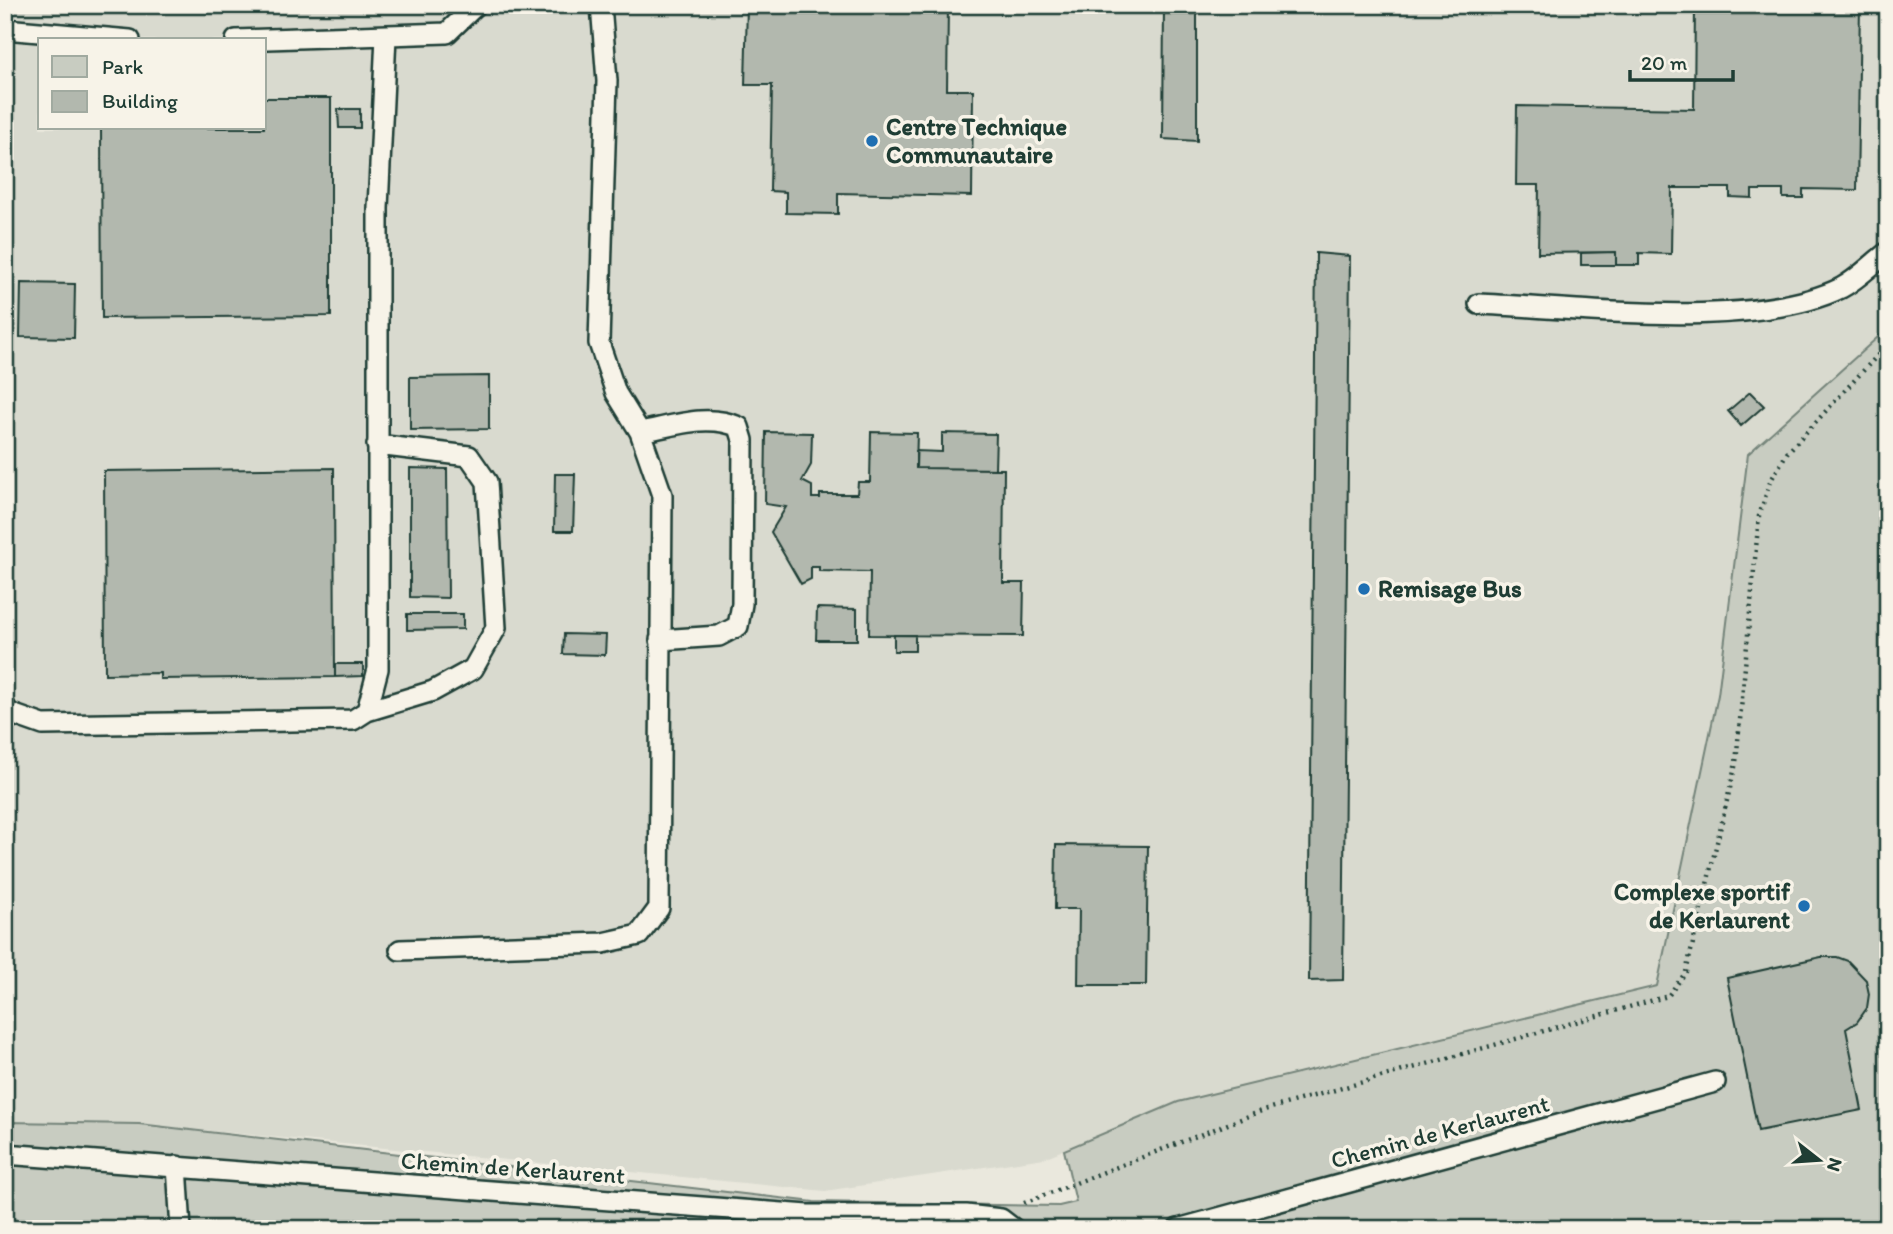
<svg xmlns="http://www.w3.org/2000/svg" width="1893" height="1234" viewBox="0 0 1893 1234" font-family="Itim,sans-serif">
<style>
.built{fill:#d9dacf;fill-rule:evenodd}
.green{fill:#c8ccc1;stroke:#74847a;stroke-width:2}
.building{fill:#b2b8ae;stroke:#1f3d34;stroke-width:2}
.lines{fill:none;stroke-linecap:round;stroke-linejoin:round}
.lane-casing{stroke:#1f3d34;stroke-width:24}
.path{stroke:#1f3d34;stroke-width:4.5;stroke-dasharray:2 5;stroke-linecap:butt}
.lane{stroke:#f7f3e8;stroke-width:19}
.poi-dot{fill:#1f6fb2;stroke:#f7f3e8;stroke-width:2.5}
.labels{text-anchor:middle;stroke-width:7;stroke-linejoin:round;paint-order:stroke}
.poi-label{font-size:24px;font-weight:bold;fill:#1f3d34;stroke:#f7f3e8;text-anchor:start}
.street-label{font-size:24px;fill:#1f3d34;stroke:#f7f3e8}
</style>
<rect width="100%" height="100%" fill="#eae8dd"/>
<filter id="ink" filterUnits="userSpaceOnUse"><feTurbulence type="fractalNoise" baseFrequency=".0143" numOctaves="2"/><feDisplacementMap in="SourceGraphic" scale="14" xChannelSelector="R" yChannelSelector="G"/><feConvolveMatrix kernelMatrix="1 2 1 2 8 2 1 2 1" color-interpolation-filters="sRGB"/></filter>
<g filter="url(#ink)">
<path class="built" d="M5 5H1888V328L1748 455 1718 695 1658 986 1178 1102 1044 1158 825 1191 139 1124 5 1122ZM40 40H264V128H40Z"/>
<path class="green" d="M1888 328V1229H5V1122L139 1124 814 1202 1059 1206 1076 1202 1064 1150 1178 1102 1657 986 1718 695 1748 454Z"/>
<path class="building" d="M747 5H948L947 90H973L972 196 838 193V214L786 213V192L770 191 772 85H745Z
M1164 5H1197V141L1163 139Z
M1695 5H1860L1857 190 1803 189V198H1783V190H1752V198L1730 197V188H1672L1671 254 1639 253V265H1616V252L1538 253 1539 185H1516L1517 106 1694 109Z
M264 98H331V316L102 318 101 128H264Z
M338 109H360V128H339Z
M1616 252V265H1581V253Z
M1316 253 1350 256 1343 980 1309 981Z
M21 283 75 284 74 338 20 337Z
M489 376V429L410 430V377Z
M1750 392 1764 406 1741 426 1728 411Z
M766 432 812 433 811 465 802 481 812 486V498H820V494H857L858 482H870L871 432 917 433 916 468 1004 469 1003 583H1024L1023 636 869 635 870 572 819 571V567H811V579L801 584 771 532 786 507 765 504Z
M942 433 996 434 995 469 916 468V451L942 452Z
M334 468 335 677 160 679V673L105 674 104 471Z
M410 468 447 469 448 598 410 597Z
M555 474H575L573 531H554Z
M817 608 857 609V640H816Z
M407 614H463V629L407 630Z
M564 634 606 635 605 655 563 654Z
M894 635H915V651H894Z
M335 664H363V676L335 677Z
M1056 845 1148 846 1146 985H1078L1079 909H1055Z
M1821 957H1837L1848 961 1866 980 1869 994 1867 1008 1857 1022 1846 1029 1862 1110 1758 1131 1727 978Z"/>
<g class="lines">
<g class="lane-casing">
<path id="lane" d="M5 29 130 40
M236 40 447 33 476 5
M1479 304C1578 308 1753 331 1841 288 1858 279 1873 263 1888 252
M640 432C673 426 707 413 739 427L743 440 742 604 738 626 719 636 660 640
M5 707 9 713 43 725 353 720 367 711 378 669V208L386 36
M367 711 433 691 473 669 496 628 487 482 469 456 377 445
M400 950 603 943 639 935 659 908 662 495 640 432 616 393 599 343 607 81 601 5
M5 1154 808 1215H966L1001 1219 1014 1229
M177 1166 181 1229
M1178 1229 1715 1082"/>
</g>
<path class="path" d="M1024 1203 1264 1110 1668 996 1686 972 1736 763 1759 516 1770 482 1787 453 1888 344"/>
<use href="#lane" class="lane"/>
</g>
</g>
<g class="poi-dot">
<circle cx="872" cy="141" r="7"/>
<circle cx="1364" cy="589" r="7"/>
<circle cx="1804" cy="906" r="7"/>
</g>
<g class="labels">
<g class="poi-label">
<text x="886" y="135">Centre Technique<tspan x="886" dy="28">Communautaire</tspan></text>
<text x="1378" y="597">Remisage Bus</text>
<text x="1790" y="900" text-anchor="end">Complexe sportif<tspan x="1790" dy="28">de Kerlaurent</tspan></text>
</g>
<g class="street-label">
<text transform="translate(1440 1132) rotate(-15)" y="8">Chemin de Kerlaurent</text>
<text transform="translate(513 1168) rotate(4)" y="8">Chemin de Kerlaurent</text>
</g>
</g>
<rect width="1893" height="1234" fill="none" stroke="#f7f3e8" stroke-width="28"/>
<rect x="14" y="14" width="1865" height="1206" fill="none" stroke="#1f3d34" stroke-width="2.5" filter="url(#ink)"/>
<rect x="38" y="38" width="228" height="91" fill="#f7f3e8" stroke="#a1aaa0" stroke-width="2"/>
<rect x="52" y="56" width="35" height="21" fill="#c8ccc1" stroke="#a1aaa0" stroke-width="2"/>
<text x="102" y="74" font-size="21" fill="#1f3d34">Park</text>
<rect x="52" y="91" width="35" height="21" fill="#b2b8ae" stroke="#a1aaa0" stroke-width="2"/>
<text x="102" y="108" font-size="21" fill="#1f3d34">Building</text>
<g transform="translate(1819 1160) rotate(107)" stroke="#f7f3e8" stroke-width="5" paint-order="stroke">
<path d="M0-5L12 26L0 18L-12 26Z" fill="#1f3d34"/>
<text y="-10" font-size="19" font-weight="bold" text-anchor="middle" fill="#1f3d34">N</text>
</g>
<path d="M1630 70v10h103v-10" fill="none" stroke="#1f3d34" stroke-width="3.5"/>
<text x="1641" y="70" font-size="21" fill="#1f3d34" stroke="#f7f3e8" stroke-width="5" paint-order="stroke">20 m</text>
</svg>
